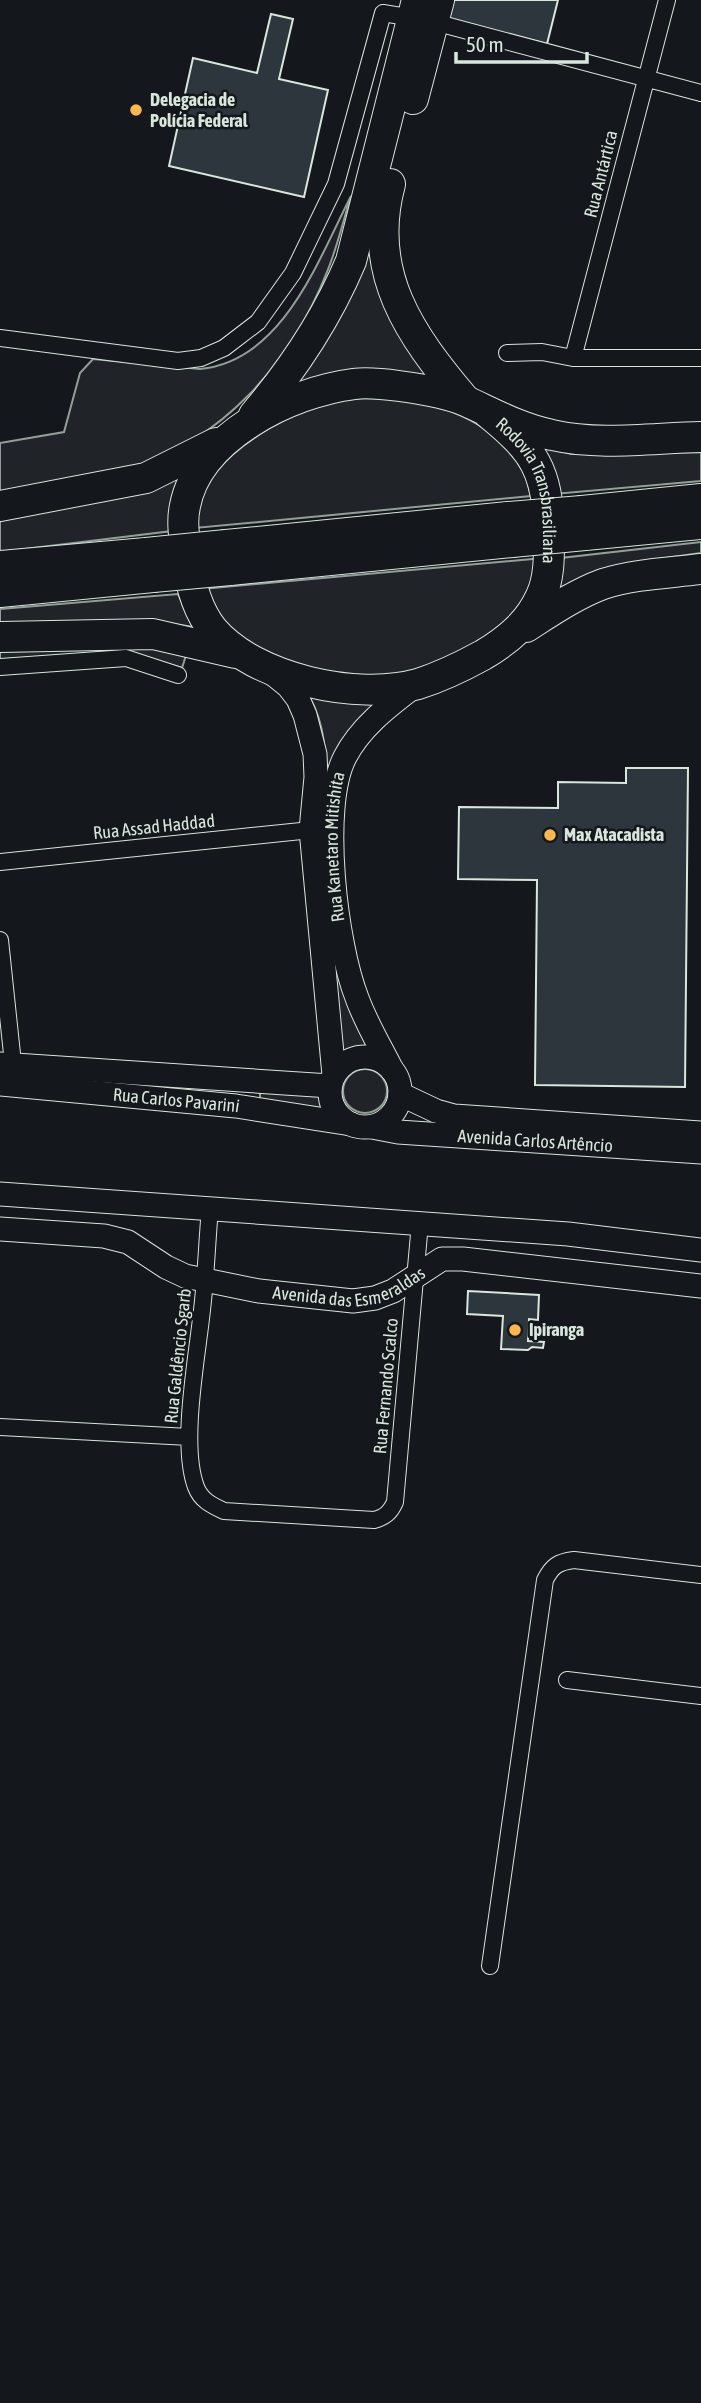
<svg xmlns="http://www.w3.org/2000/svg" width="701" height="2403" viewBox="0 0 701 2403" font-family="'Asap Condensed',sans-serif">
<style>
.green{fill:#202428;stroke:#939e99;stroke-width:2}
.building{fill:#2c363c;stroke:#d8e6dc;stroke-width:2}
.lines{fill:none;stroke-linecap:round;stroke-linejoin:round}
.street-casing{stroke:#d8e6dc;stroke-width:18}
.secondary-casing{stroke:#d8e6dc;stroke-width:25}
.highway-casing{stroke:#d8e6dc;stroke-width:32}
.street{stroke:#14181c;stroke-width:16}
.secondary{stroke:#14181c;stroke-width:23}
.highway{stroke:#14181c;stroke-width:30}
.highway-bridge-casing{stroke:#d8e6dc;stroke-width:32;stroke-linecap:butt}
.highway-bridge{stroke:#14181c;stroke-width:30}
.poi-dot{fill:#ffb74d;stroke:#14181c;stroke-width:2.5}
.labels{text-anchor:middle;stroke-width:5;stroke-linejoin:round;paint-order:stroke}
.poi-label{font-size:18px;font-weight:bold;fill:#d8e6dc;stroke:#14181c;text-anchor:start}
.street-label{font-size:18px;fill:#d8e6dc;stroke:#14181c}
</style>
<rect width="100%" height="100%" fill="#14181c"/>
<path class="green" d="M351 196C343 221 337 248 327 272 291 364 222 441 126 471 112 475 98 476 84 478 56 484 28 489 0 494V443L64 432 80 373 93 359 200 369C283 361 318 260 351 196Z
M367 232 438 380 296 387Z
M365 398C415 398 467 408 504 445 508 450 515 455 519 460 525 471 528 485 531 496L195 528C197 509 202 488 215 473 240 442 294 410 333 401 343 399 354 399 365 398Z
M534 443 571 454H586L701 452V481L554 494Z
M181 475 172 531 0 552V513Z
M701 542V553L630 563 558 588 561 558Z
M544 558 521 610 469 651 394 677 322 676 234 638 202 589Z
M178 594 193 627 162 622H0V609Z
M0 645 188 649 182 668 132 653 0 661Z
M304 689 384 698 328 786C325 752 325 716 304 689Z
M331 945 372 1049 362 1047 342 1052Z
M343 1091a22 22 0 1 1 44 0a22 22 0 1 1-44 0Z
M260 1091 320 1096 321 1107 325 1115 260 1099Z"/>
<path class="building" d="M449 0H558L547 44 444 18Z
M271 14 293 19 279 79 328 90 304 197 169 166 193 58 257 73Z
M626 768H688L685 1087 535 1085 537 880 458 879 459 807 558 808V782L626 783Z
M468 1291 539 1295 538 1320 529 1319 528 1341 544 1342 543 1348 532 1347 528 1350 501 1349 503 1316 467 1314Z"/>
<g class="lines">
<g class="street-casing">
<path id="street" d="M434 22 701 93
M0 338 178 361 201 358 224 348 258 322 293 273 336 184 383 13 413 18
M507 353 542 352 573 358H701
M573 358 667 0
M0 667 126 658 178 675
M0 862 311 830
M0 940 14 1073
M210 1208C207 1242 206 1276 202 1310 197 1358 180 1444 196 1487 201 1500 211 1505 224 1511L374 1520C385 1517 390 1513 395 1502L420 1223
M0 1427 189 1437
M567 1680 701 1696
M490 1966 545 1580C552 1566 558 1562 574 1560L701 1575"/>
</g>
<g class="secondary-casing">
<g id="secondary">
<path d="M272 673 288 686 298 699 305 715 315 754 316 777 311 830 334 1075"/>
<circle cx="365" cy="1092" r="35"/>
<path d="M0 1064 330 1086"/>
<path id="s1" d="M392 1070C380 1046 366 1023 357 998 336 945 319 807 345 757 361 726 390 705 416 685"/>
<path id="s2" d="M0 1084 236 1106 351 1124"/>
<path d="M400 1094 436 1111 454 1116 701 1133"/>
<path id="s3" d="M372 1127 398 1132 701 1152"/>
<path d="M0 1194 568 1234 701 1250"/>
<path id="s4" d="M0 1229 104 1236 128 1242 166 1267 185 1276 259 1291 353 1301 375 1298 393 1291 442 1259H463L701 1286"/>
</g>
</g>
<g class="highway-casing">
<g id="highway">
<path d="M413 99 439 0"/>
<path d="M390 184C366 273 410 335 465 400"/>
<path id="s5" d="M487 412C534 450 548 470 549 532 549 553 550 577 541 596 529 623 508 640 483 655 463 666 440 677 418 684 357 701 255 679 213 630 197 610 190 583 187 558 185 541 181 523 185 506 198 437 290 392 354 384 368 382 384 384 399 386 421 389 448 393 468 402 496 415 522 429 552 435 600 446 653 438 701 437"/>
<path d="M254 415C294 368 327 318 351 261L417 0"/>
<path d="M0 506 146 478 216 443"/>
<path d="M582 511 701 499"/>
<path d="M585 535 701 524"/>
<path d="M226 545 508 517"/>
<path d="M0 566 146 553"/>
<path d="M230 570 512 542"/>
<path d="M0 592 153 577"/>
<path d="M526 627C551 611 576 594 603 584 634 574 669 573 701 569"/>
<path d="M0 637 153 634 235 653"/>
</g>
</g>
<use href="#street" class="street"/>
<use href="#secondary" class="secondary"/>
<use href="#highway" class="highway"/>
<g class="highway-bridge-casing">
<path id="highway-bridge" d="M508 517 582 511
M512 542 585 535
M146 553 226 545
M153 577 230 570"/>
</g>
<use href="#highway-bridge" class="highway-bridge"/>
</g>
<g class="poi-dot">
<circle cx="136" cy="110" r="7"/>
<circle cx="550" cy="835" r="7"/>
<circle cx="515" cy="1330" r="7"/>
</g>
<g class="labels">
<g class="poi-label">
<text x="150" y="106">Delegacia de<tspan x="150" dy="21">Polícia Federal</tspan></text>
<text x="564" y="841">Max Atacadista</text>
<text x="529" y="1336">Ipiranga</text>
</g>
<g class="street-label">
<text transform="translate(601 174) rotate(-76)" y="6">Rua Antártica</text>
<text dy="6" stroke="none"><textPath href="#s5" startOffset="94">Rodovia Transbrasiliana</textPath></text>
<text transform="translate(154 827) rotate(-6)" y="6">Rua Assad Haddad</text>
<text dy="6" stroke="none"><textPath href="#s1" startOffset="234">Rua Kanetaro Mitishita</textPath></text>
<text dy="6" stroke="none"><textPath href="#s2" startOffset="177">Rua Carlos Pavarini</textPath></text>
<text dy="6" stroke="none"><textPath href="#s3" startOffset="164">Avenida Carlos Artêncio</textPath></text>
<text dy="6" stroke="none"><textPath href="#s4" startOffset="364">Avenida das Esmeraldas</textPath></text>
<text transform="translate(178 1356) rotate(-84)" y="6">Rua Galdêncio Sgarb</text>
<text transform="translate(386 1386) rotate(-85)" y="6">Rua Fernando Scalco</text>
</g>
</g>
<path d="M456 52v10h131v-10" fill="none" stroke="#d8e6dc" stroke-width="3.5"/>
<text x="466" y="52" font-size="21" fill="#d8e6dc" stroke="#14181c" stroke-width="5" paint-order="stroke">50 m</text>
</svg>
